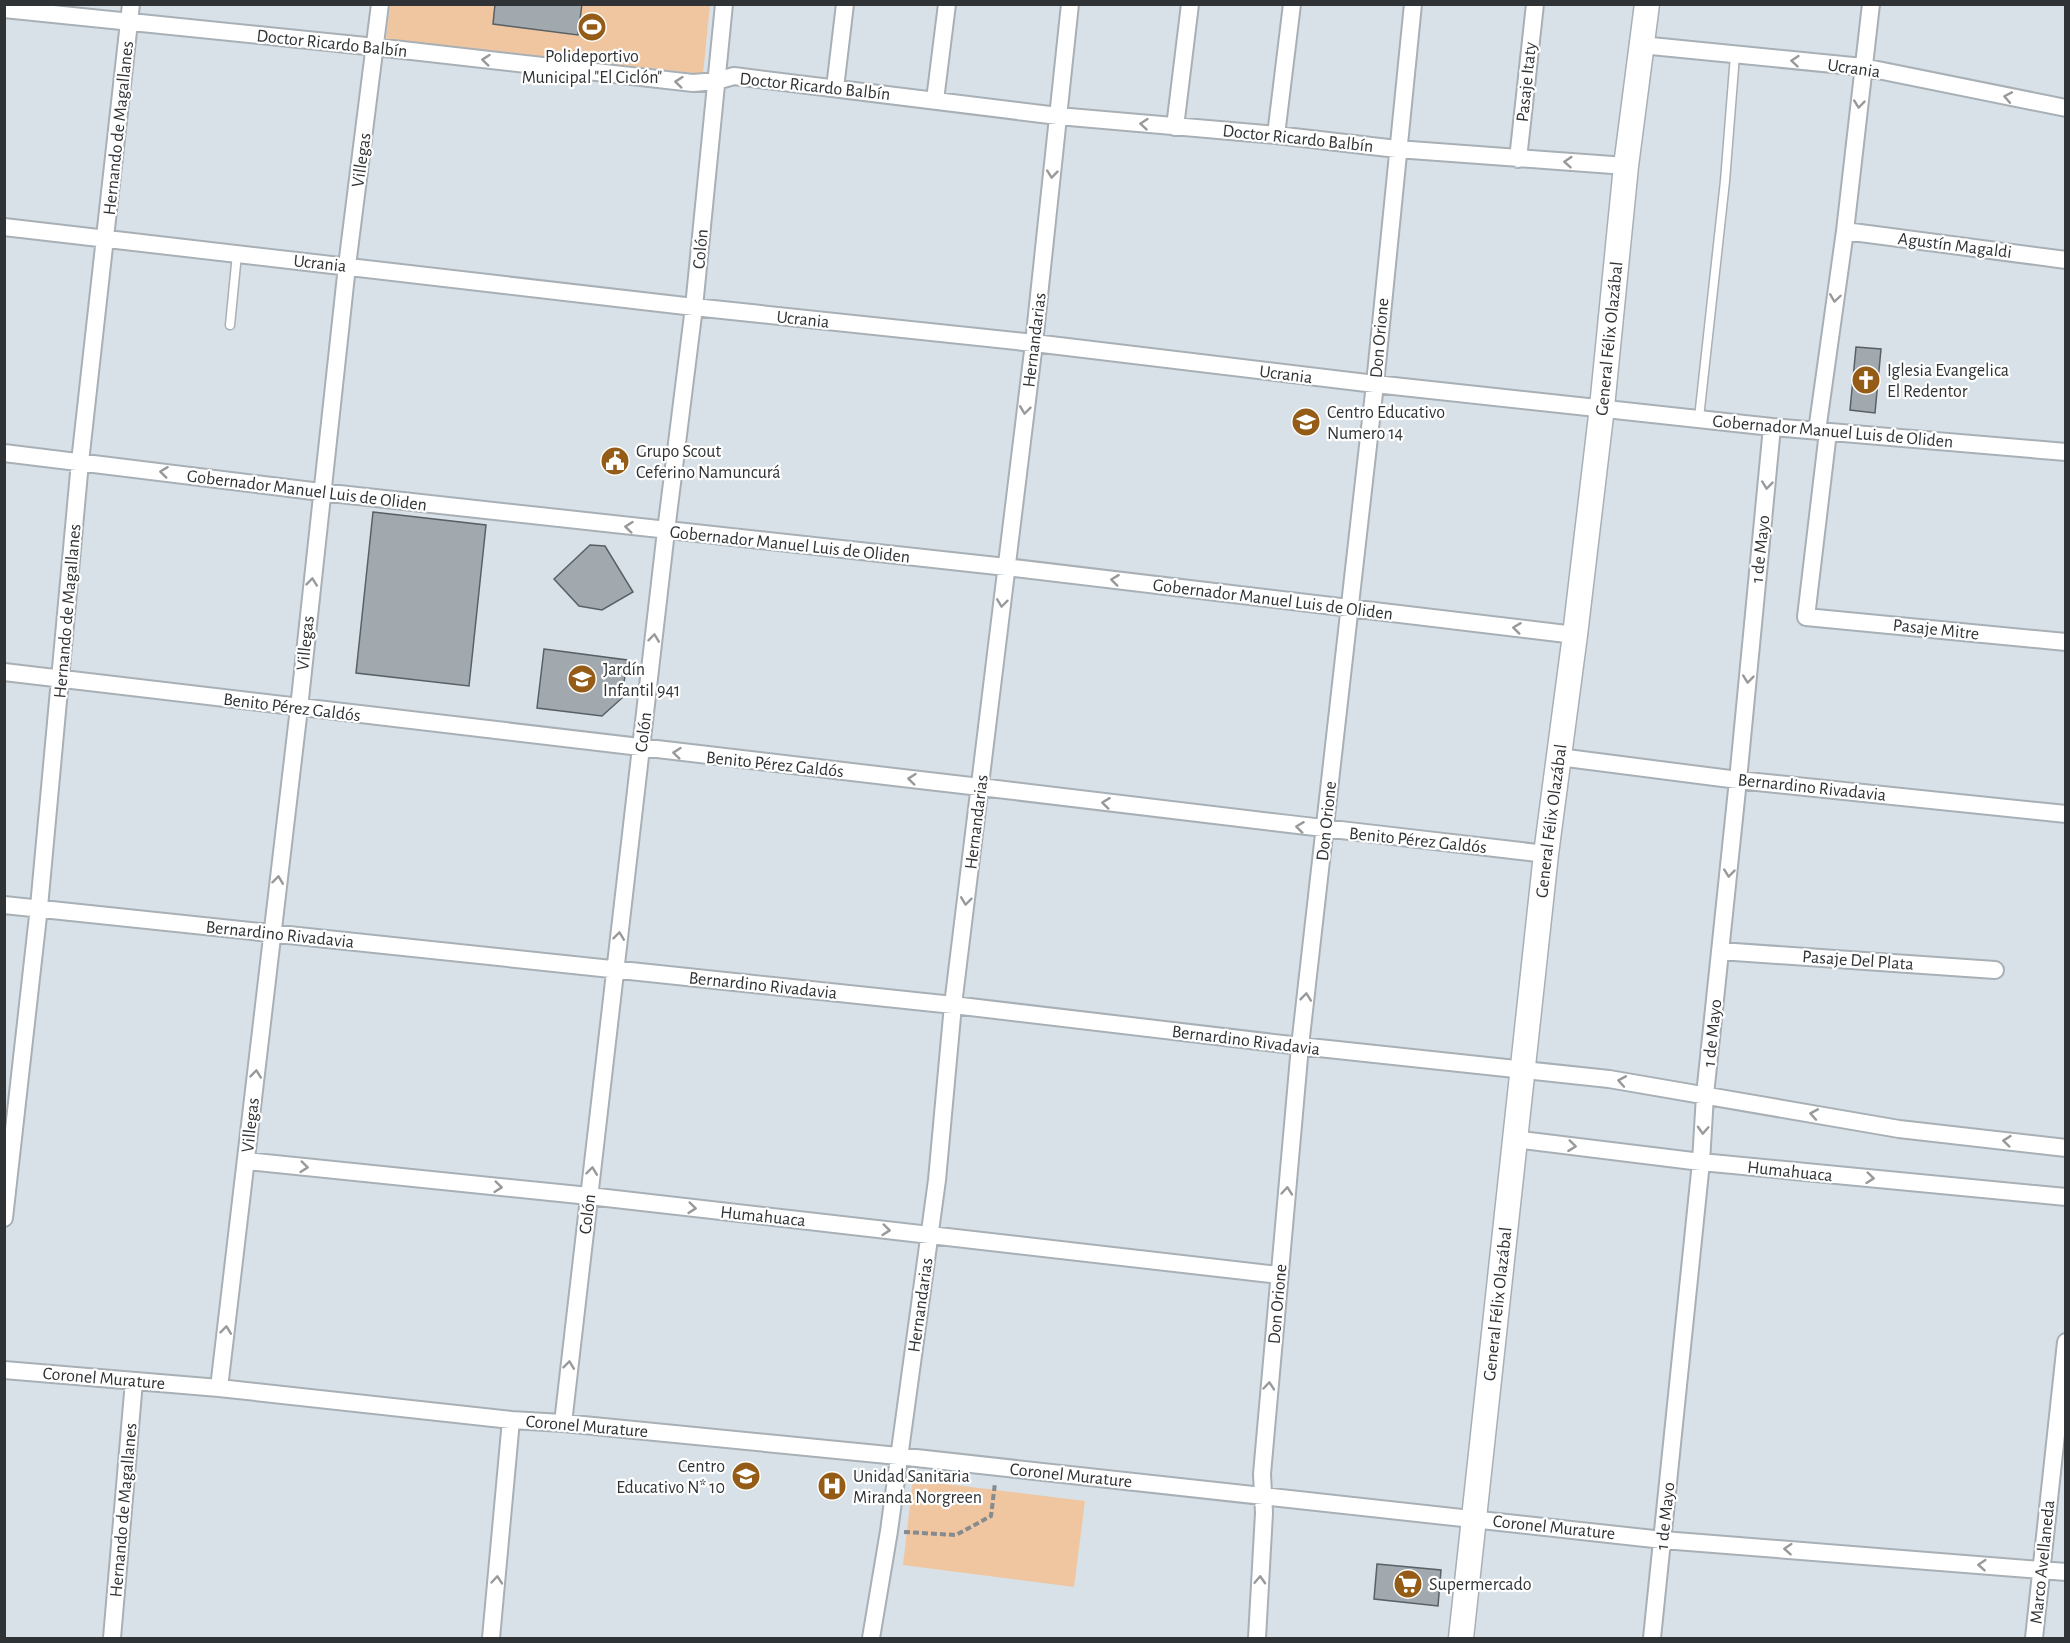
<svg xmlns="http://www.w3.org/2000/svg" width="2070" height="1643" viewBox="0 0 2070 1643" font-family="'Alegreya Sans',sans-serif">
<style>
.green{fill:#efc69f}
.building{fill:#a1a9ae;stroke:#586065;stroke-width:1.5}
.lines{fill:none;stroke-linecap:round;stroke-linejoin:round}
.lane-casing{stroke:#a8b0b6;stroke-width:11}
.street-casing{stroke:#a8b0b6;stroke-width:20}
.secondary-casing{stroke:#a8b0b6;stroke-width:27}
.path{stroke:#858b8f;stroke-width:4;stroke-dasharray:6 3;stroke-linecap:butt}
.lane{stroke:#fff;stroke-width:8}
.street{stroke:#fff;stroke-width:16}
.secondary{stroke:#fff;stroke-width:24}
.oneway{stroke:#98999a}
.labels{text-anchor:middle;stroke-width:4.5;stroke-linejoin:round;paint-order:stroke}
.street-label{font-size:18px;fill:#303335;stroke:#fff}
.poi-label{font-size:18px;fill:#303335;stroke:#fff;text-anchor:start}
</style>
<rect width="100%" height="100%" fill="#d8e1e7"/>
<path class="green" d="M390 5H710L703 74 386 39Z
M913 1480 1085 1501 1074 1587 903 1565Z"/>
<path class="building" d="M495 4H582L578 35 493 24Z
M1856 347 1881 349 1875 413 1850 410Z
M373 512 486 525 469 686 356 673Z
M590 545 605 546 633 592 602 610 579 606 554 579Z
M544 649 627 660 622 698 602 716 537 708Z
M1377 1564 1441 1570 1438 1606 1374 1599Z"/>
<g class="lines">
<g class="lane-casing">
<path id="lane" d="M230 325 237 254
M1699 418 1725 181 1735 55"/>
</g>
<g class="street-casing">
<path id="street" d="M4 9 376 47 693 83 716 81 734 76 1058 116 1276 135 1397 149 1626 166
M1641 45 1863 67 2066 108
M835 88 845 4
M935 100 947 4
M1175 127 1190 4
M1276 135 1292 4
M1518 159 1535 4
M4 227 694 307 1034 343 1375 384 1772 427 2066 452
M1845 231 2066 260
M1817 431 1845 231 1871 4
M1828 432 1806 617 2066 642
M4 453 321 492 1006 567 1575 635
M4 672C330 712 655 749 980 787 1169 809 1357 833 1546 854
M1559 757 1738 780 2066 814
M4 905 953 1005 1300 1046 1609 1079 1899 1129 2066 1148
M1720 951 1995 970
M1514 1139 1701 1162 2066 1197
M246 1161 589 1196 1279 1275
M4 1218 39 907 80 462 131 4
M4 1370 219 1388 511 1420 563 1423 898 1456 1663 1540 2066 1572
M219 1388 299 708 347 266 380 4
M563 1423 666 531 694 307 724 4
M112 1638 134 1381
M491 1638 511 1420
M871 1638 889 1531 937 1180 953 1005 1034 343 1070 4
M1257 1638 1264 1513 1262 1474 1300 1046 1375 384 1413 4
M1652 1638 1701 1162 1705 1095 1738 780 1772 427
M2034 1638 2066 1342"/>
</g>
<g class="secondary-casing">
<g id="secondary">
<path id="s1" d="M1461 1638 1546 854 1575 635 1602 407 1626 166 1647 4"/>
</g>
</g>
<path class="path" d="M904 1532 956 1535 991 1516 995 1483"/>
<use href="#lane" class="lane"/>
<use href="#street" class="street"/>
<use href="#secondary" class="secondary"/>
</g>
<defs><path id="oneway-chevron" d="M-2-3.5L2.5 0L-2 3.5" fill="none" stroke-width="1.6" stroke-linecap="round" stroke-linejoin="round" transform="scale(1.5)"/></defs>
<g class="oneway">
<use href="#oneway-chevron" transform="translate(486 60) rotate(-174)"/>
<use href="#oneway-chevron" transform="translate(1795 61) rotate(-175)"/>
<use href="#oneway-chevron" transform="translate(679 82) rotate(-174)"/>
<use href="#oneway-chevron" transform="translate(2008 97) rotate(-169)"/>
<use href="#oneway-chevron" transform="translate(1859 104) rotate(96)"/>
<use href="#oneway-chevron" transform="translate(1144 124) rotate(-175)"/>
<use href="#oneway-chevron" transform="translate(1568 162) rotate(-176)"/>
<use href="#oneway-chevron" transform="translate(1052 174) rotate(96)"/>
<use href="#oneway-chevron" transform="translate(1835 298) rotate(98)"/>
<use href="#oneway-chevron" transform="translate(1025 410) rotate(97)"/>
<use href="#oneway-chevron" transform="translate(164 472) rotate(-173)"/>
<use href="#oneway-chevron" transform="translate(1767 485) rotate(96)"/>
<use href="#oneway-chevron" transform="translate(629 527) rotate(-174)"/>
<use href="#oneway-chevron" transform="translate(1115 580) rotate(-173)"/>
<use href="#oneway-chevron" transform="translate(312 582) rotate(-84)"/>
<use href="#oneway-chevron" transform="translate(1002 603) rotate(97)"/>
<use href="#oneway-chevron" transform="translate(1517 628) rotate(-173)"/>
<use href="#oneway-chevron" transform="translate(654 638) rotate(-83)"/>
<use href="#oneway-chevron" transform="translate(1748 679) rotate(96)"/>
<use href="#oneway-chevron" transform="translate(677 753) rotate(-174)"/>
<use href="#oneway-chevron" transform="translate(912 779) rotate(-174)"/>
<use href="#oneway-chevron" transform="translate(1106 803) rotate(-173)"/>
<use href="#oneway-chevron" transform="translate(1300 827) rotate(-173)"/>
<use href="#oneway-chevron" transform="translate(1729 873) rotate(96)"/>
<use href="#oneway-chevron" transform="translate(278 880) rotate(-83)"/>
<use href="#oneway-chevron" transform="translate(966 901) rotate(97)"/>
<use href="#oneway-chevron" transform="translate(619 936) rotate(-83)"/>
<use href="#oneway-chevron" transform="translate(1306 997) rotate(-84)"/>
<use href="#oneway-chevron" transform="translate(256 1074) rotate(-84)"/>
<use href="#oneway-chevron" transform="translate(1622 1081) rotate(-170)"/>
<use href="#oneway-chevron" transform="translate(1814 1114) rotate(-170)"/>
<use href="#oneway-chevron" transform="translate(1703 1130) rotate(93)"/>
<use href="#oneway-chevron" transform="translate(2007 1141) rotate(-174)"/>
<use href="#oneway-chevron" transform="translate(1572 1146) rotate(7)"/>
<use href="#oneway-chevron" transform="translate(304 1167) rotate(6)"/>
<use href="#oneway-chevron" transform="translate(592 1171) rotate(-83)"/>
<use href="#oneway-chevron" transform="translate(1870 1178) rotate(6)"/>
<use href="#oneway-chevron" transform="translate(498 1187) rotate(6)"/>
<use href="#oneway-chevron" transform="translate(1287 1191) rotate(-85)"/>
<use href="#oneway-chevron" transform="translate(692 1208) rotate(6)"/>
<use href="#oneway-chevron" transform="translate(886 1230) rotate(6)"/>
<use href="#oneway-chevron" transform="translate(226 1330) rotate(-83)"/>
<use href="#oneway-chevron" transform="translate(569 1365) rotate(-83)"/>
<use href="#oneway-chevron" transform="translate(1269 1386) rotate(-85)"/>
<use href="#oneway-chevron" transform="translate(1788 1549) rotate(-176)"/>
<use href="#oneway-chevron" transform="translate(1982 1565) rotate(-176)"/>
<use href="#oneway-chevron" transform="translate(497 1580) rotate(-85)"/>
<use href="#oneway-chevron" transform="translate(1260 1580) rotate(-87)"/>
</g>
<defs>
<g id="stadium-disc" transform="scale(1.5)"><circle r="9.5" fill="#945c16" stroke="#fff"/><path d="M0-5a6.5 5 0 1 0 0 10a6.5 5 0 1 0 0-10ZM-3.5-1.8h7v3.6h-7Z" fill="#fff"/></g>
<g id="church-disc" transform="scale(1.5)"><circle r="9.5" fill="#945c16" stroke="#fff"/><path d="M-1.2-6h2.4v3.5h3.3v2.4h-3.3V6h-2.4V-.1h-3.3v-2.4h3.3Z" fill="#fff"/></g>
<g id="school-disc" transform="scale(1.5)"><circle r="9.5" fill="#945c16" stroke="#fff"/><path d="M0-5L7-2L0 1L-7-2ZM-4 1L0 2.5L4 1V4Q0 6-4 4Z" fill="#fff"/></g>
<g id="civic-disc" transform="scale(1.5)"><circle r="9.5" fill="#945c16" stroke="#fff"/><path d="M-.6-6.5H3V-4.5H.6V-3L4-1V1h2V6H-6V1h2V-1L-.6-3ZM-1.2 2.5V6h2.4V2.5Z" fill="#fff"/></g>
<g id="hospital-disc" transform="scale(1.5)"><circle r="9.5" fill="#945c16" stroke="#fff"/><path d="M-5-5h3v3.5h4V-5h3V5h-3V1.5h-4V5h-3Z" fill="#fff"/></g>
<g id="supermarket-disc" transform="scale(1.5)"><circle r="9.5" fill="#945c16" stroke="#fff"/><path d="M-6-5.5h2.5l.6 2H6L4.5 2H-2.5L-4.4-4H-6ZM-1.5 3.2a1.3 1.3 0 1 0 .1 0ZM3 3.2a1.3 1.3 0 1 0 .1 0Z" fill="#fff"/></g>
</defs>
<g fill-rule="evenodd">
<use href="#stadium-disc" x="592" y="27"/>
<use href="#church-disc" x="1866" y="380"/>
<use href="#school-disc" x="1306" y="422"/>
<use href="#civic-disc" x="615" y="461"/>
<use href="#school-disc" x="582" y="679"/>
<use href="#school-disc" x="746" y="1476"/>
<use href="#hospital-disc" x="832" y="1486"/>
<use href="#supermarket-disc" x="1408" y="1584"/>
</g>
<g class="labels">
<g class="street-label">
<text transform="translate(332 43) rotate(6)" y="6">Doctor Ricardo Balbín</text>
<text transform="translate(1854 68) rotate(8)" y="6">Ucrania</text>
<text transform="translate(1526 82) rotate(-84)" y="6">Pasaje Itaty</text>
<text transform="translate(815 86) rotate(6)" y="6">Doctor Ricardo Balbín</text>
<text transform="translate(118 128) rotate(-84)" y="6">Hernando de Magallanes</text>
<text transform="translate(1298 138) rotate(6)" y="6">Doctor Ricardo Balbín</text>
<text transform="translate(361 160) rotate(-82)" y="6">Villegas</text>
<text transform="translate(1955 245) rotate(7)" y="6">Agustín Magaldi</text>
<text transform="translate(700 249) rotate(-85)" y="6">Colón</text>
<text transform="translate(320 263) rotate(6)" y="6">Ucrania</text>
<text transform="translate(803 319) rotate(6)" y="6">Ucrania</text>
<text transform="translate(1379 338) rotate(-85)" y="6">Don Orione</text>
<text dy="6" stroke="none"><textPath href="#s1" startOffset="1308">General Félix Olazábal</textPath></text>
<text transform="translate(1034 340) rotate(-83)" y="6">Hernandarias</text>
<text transform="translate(1286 374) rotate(7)" y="6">Ucrania</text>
<text transform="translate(1833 431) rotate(5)" y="6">Gobernador Manuel Luis de Oliden</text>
<text transform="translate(307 490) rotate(7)" y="6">Gobernador Manuel Luis de Oliden</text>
<text transform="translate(790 544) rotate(6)" y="6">Gobernador Manuel Luis de Oliden</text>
<text transform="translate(1760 549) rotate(-84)" y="6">1 de Mayo</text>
<text transform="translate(1273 599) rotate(7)" y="6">Gobernador Manuel Luis de Oliden</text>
<text transform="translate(67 611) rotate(-85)" y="6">Hernando de Magallanes</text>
<text transform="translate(1936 629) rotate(6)" y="6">Pasaje Mitre</text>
<text transform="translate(305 643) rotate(-84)" y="6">Villegas</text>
<text transform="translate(292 707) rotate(7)" y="6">Benito Pérez Galdós</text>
<text transform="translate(643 732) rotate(-83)" y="6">Colón</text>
<text transform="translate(775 764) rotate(6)" y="6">Benito Pérez Galdós</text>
<text transform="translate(1812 787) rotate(6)" y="6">Bernardino Rivadavia</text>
<text transform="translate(1326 821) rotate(-84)" y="6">Don Orione</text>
<text dy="6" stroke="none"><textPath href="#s1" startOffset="822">General Félix Olazábal</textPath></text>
<text transform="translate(976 822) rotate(-83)" y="6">Hernandarias</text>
<text transform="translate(1418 840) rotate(6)" y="6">Benito Pérez Galdós</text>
<text transform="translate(280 934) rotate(6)" y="6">Bernardino Rivadavia</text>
<text transform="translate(1858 960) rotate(4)" y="6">Pasaje Del Plata</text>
<text transform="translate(763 985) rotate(6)" y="6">Bernardino Rivadavia</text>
<text transform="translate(1712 1033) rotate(-84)" y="6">1 de Mayo</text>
<text transform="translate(1246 1040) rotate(7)" y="6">Bernardino Rivadavia</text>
<text transform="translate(250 1125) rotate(-84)" y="6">Villegas</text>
<text transform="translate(1790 1171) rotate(6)" y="6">Humahuaca</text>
<text transform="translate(587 1214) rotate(-83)" y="6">Colón</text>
<text transform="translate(763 1216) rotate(6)" y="6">Humahuaca</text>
<text transform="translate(1277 1304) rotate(-85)" y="6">Don Orione</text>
<text dy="6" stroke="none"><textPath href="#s1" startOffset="336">General Félix Olazábal</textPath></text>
<text transform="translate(920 1305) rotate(-82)" y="6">Hernandarias</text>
<text transform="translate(104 1378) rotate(5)" y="6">Coronel Murature</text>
<text transform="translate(587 1426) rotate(5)" y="6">Coronel Murature</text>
<text transform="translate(1071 1475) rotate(6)" y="6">Coronel Murature</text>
<text transform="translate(123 1510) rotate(-85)" y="6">Hernando de Magallanes</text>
<text transform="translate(1665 1516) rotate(-84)" y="6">1 de Mayo</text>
<text transform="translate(1554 1527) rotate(6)" y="6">Coronel Murature</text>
<text transform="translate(2042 1562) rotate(-84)" y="6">Marco Avellaneda</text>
</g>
<g class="poi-label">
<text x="592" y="62" text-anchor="middle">Polideportivo<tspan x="592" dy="21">Municipal "El Ciclón"</tspan></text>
<text x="1887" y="376">Iglesia Evangelica<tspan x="1887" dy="21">El Redentor</tspan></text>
<text x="1327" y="418">Centro Educativo<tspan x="1327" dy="21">Numero 14</tspan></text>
<text x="636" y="457">Grupo Scout<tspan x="636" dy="21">Ceferino Namuncurá</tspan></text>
<text x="603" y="675">Jardín<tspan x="603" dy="21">Infantil 941</tspan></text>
<text x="725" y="1472" text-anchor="end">Centro<tspan x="725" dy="21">Educativo N* 10</tspan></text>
<text x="853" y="1482">Unidad Sanitaria<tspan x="853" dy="21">Miranda Norgreen</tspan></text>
<text x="1429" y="1590">Supermercado</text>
</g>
</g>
<rect width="2070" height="1643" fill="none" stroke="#303335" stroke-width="12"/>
</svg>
